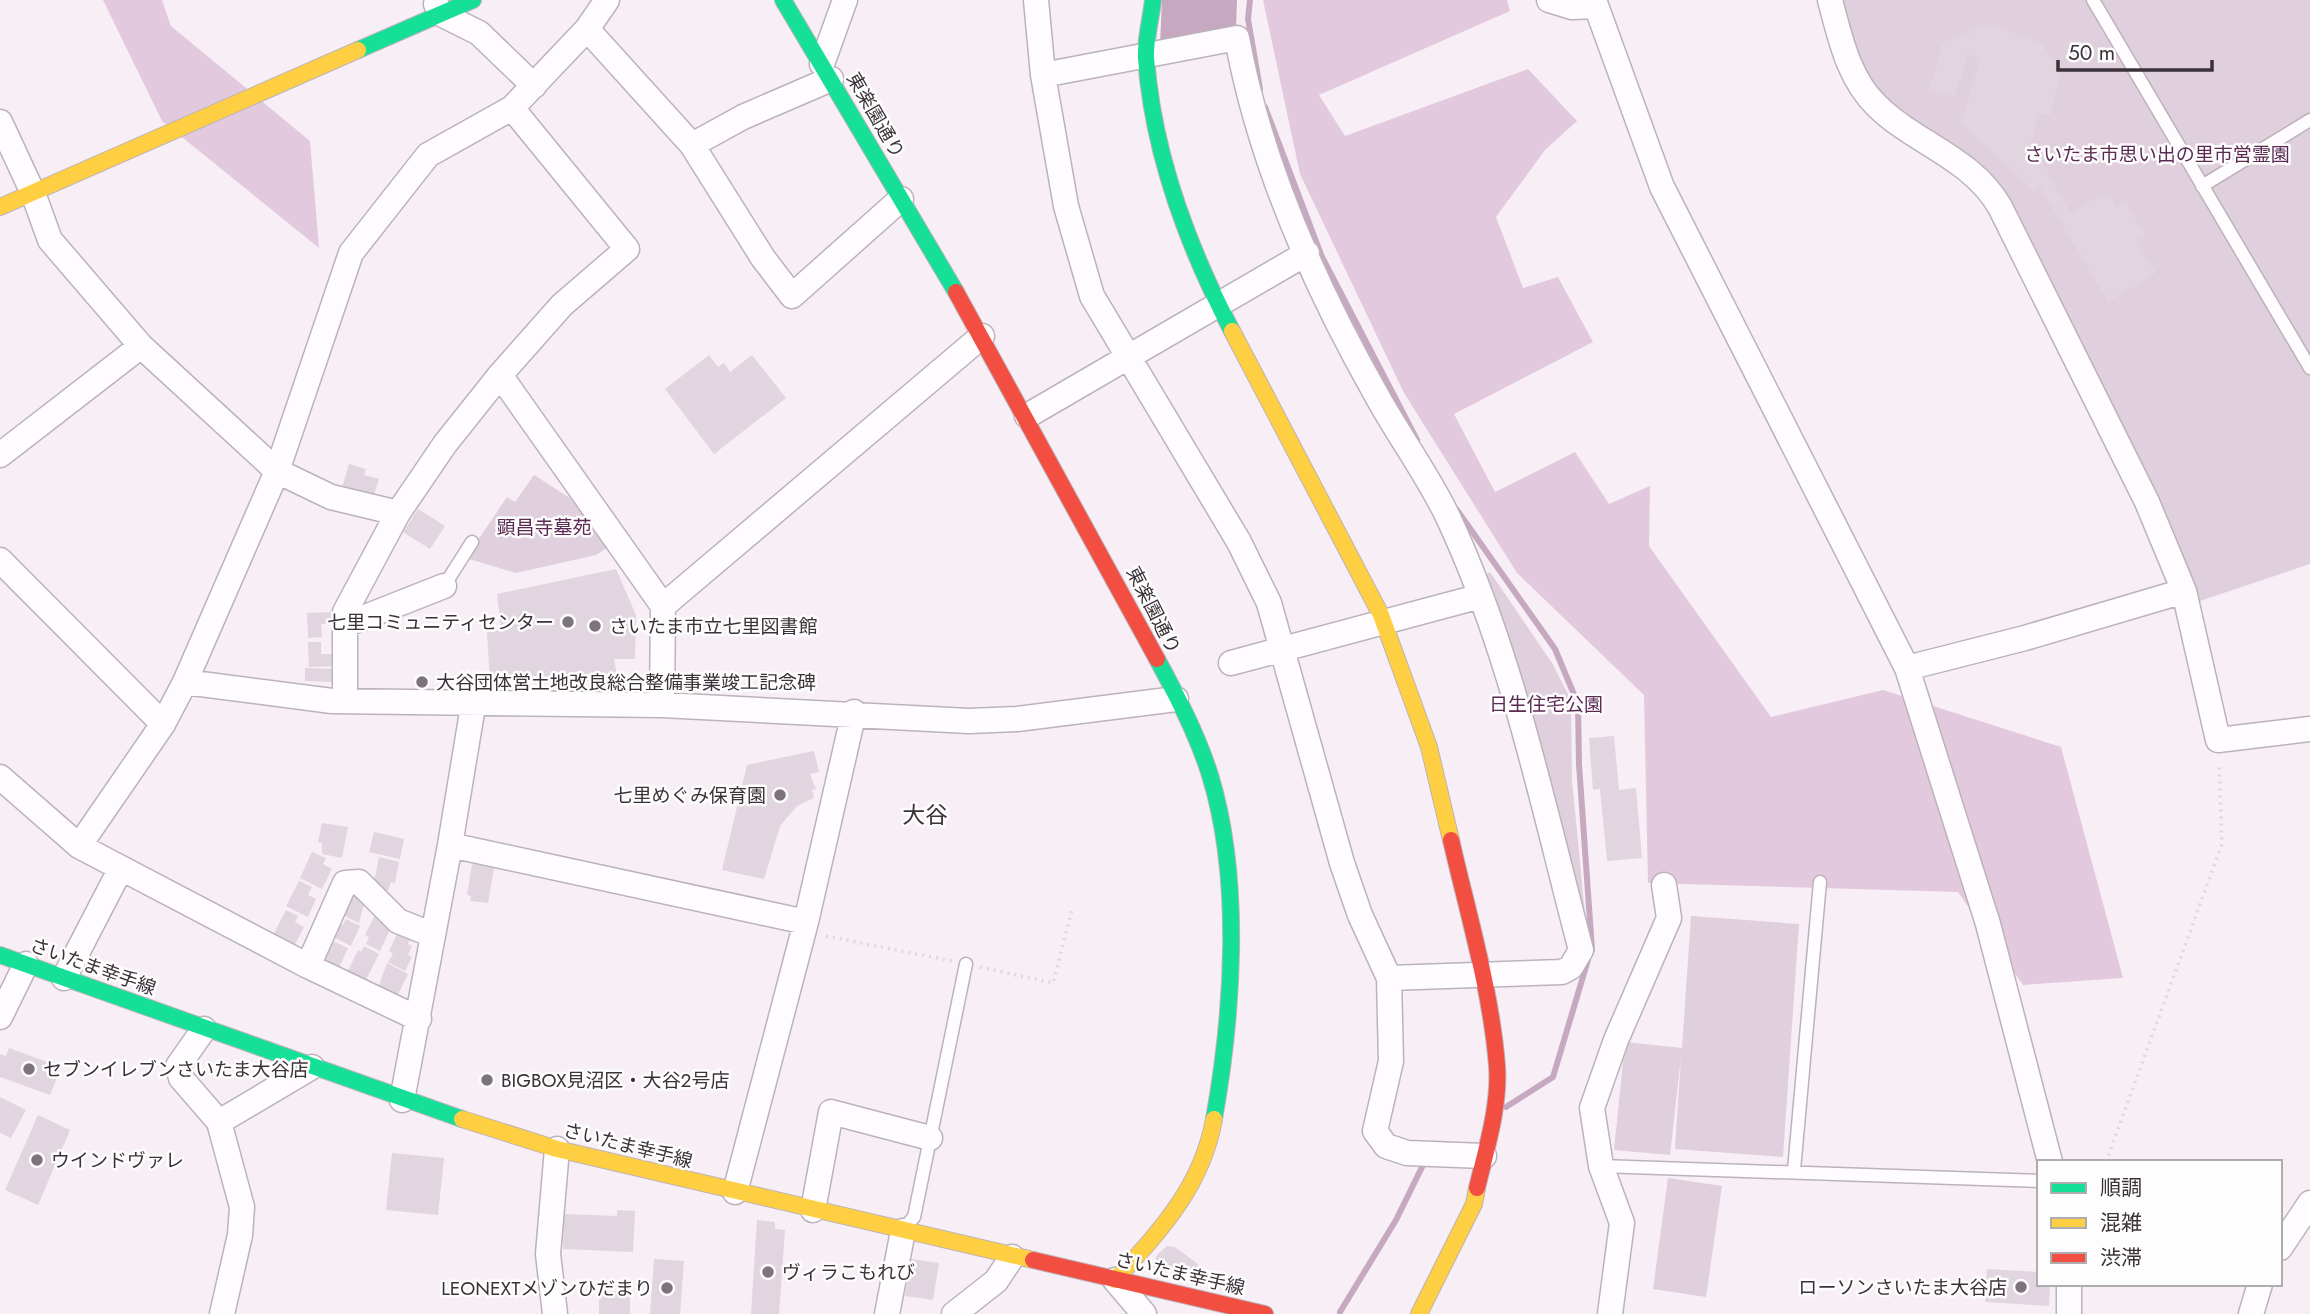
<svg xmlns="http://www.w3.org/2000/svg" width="2310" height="1314" viewBox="0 0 2310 1314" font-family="Jost,'Noto Sans JP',sans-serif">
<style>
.green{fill:#e0cfdc}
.forest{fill:#e3c9dd}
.water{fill:#c6a9c0}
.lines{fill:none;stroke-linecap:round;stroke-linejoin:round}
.stream{stroke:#c6a9c0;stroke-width:6}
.building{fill:#e1d5df}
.lane-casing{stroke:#bcb3ba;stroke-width:15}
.street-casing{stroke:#bcb3ba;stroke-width:27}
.fast-casing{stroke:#bcb3ba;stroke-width:18}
.slow-casing{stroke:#bcb3ba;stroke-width:18}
.jam-casing{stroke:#bcb3ba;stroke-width:18}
.path{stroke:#dcd9db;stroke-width:3.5;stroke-dasharray:2 5;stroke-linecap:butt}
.lane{stroke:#fefcfe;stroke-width:12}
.street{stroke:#fefcfe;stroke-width:24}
.fast{stroke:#16e098;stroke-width:16}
.slow{stroke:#ffcf43;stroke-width:16}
.jam{stroke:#f24e42;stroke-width:16}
.poi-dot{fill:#7d747b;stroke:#fdfdfd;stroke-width:2.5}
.labels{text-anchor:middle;stroke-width:5;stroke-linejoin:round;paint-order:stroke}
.street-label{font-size:19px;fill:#3b3239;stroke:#fdfdfd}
.park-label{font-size:19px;fill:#5a2a52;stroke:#fdfdfd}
.poi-label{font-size:19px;fill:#3b3239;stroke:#fdfdfd;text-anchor:start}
.quarter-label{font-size:23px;fill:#3b3239;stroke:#fdfdfd}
</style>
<rect width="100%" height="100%" fill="#f8eef6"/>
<path class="green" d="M1837 0H2310V564L2197 602 2171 527 2005 193 1896 115 1858 66Z
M534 475 570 498 607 548 596 555 516 573 466 558 507 497 515 502Z
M1490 572 1552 663 1571 700 1572 780 1588 945 1481 578Z
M1691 916 1799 924 1783 1157 1675 1149 1681 1057 1670 1155 1614 1150 1625 1042 1682 1048Z
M1668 1178 1722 1186 1706 1297 1653 1289Z"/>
<path class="forest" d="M103 0H162L171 26 310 141 319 248 162 121Z
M1263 0H1507L1510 11 1319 95 1345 136 1528 69 1577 121 1545 150 1496 217 1523 288 1558 277 1593 342 1454 414 1495 492 1575 452 1609 504 1650 486 1649 546 1771 717 1883 690 2061 747 2123 978 2023 985 1958 892 1648 883 1644 695 1517 573 1404 393 1300 174Z"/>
<path class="water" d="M1162 0H1237L1236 28 1160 44Z"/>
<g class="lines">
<path class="stream" d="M1250 0 1248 19 1260 89
M1265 107 1322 257 1417 440
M1457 510 1555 649 1578 704 1579 764 1592 950
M1506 1107 1553 1077 1588 960
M1340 1312 1396 1220 1425 1161"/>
</g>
<path class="building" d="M1988 24 2041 43 2061 72 2051 115 2040 113 2031 142 2071 214 2100 195 2112 199 2116 206 2125 201 2146 236 2137 241 2156 273 2108 302 2040 187 2034 192 1961 123 1980 59 1968 55 1955 97 1929 90 1942 43Z
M709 355 718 367 724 363 730 372 752 355 786 398 714 454 665 389Z
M349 464 366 469 364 475 379 479 372 501 341 491Z
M418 509 445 526 430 549 403 532Z
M616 569 636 615 635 659H614L618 681H490L487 632 501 630 497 594Z
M333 612 334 623 321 624 322 637 308 638 307 613Z
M308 642H321V654H335V666L309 667Z
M305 668 336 669 335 682 305 681Z
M1614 736 1619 790 1636 788 1642 858 1607 861 1600 789 1593 790 1589 738Z
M814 751 819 772 810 774 816 789 812 790 814 798 797 806 780 826 764 879 722 870 747 765Z
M322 823 348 827 342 858 322 854V843L318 842Z
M374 832 404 839 400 859 369 852Z
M312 852 326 858 323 864 332 869 322 889 300 878Z
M379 857 399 862 395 883 391 882 388 891 378 889 379 883 374 882Z
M472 864 494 868 488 903 470 901 471 896 467 895Z
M299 881 312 887 308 895 316 899 308 917 286 906Z
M349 892 365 900 359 923 335 911Z
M286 910 298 916 295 922 304 927 293 948 272 937Z
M375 915 393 923 380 951 366 944 369 937 365 935Z
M332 919 343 925 346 919 360 926 351 946 325 933Z
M398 932 410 938 408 944 412 946 408 955 412 957 405 971 388 962 393 954 389 951Z
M324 937 348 948 339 968 319 958Z
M364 946 379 954 365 982 347 973 358 950 361 952Z
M387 963 408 974 397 997 378 988Z
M9 1048 61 1067 50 1095 0 1077V1054L6 1056Z
M0 1097 26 1110 11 1138 0 1133Z
M38 1115 70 1130 38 1205 5 1190Z
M392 1153 444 1158 438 1215 386 1210Z
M617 1210 635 1211 633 1252 563 1249 564 1214 617 1216Z
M757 1220 775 1222V1229L785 1230 779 1314H751Z
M1167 1246 1175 1247 1198 1264 1203 1280 1153 1267 1157 1255Z
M654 1259 684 1261 680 1314H650Z
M911 1259 939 1263 933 1300 905 1296Z
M1987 1269 2039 1272V1284H2050L2049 1306 1985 1302Z
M599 1291H630V1314H599Z"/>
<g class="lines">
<g class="lane-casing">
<path id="lane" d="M2093 0 2310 368
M2202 186 2310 120
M444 586 472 542
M1601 1166 2039 1181
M1794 1170 1820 882
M907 1225 914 1217 966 964"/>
</g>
<g class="street-casing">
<path id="street" d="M1036 0 1043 75 1066 206 1092 296 1239 542 1269 603 1342 863 1360 915 1389 978 1391 1061 1375 1131 1386 1146 1407 1153 1484 1156
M1549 0 1572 7 1596 6
M1594 0 1662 187 1907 668 1988 924 2050 1162
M1830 0C1840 37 1848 78 1877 106 1916 144 1972 158 2000 207L2147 502 2184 591 2218 740 2310 729
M436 4 441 14 479 33 534 86
M587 29 692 145 763 258 792 296 901 199
M822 64 845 0
M1043 75 1237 38C1260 164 1314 285 1377 396 1399 436 1427 474 1447 515 1512 653 1542 803 1581 950L1571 967 1562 972 1389 978
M0 122 33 193 50 240 141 346 277 471 331 497 398 513
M692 145 743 117 831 79
M500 375 663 606 662 705
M1027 416 1307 253
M0 455 141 346
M0 560 163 724
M663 606 982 336
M345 625 444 586
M1231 663 1481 596
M1907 668 2025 638 2184 591
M185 682 332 701 662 705 969 721 1017 719 1176 699
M345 701V612L398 513 445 444 500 375 562 305 627 249 512 108
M0 777 79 846 308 966 419 1019
M450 845 806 922
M79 846 163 724 185 682 277 471 351 253 428 155 512 108 587 29 607 0
M308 966 345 883 359 882 398 921 433 935
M64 978 120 870
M0 1017 26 964
M204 1029 178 1066 181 1078 219 1122 242 1207 240 1235 222 1314
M402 1100 450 845 474 700
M219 1122 312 1067
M735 1192 806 922 854 712
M813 1210 831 1112 930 1138
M2280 1248 2310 1203
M1115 1280 1144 1314
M555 1314 548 1254 557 1149
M887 1314 903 1231
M954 1314 996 1281 1012 1257
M1610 1314 1622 1223 1601 1166 1592 1108 1616 1040 1669 918 1664 885
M2069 1314V1284
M2251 1314 2260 1284"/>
</g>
<g class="fast-casing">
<path id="fast" d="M783 0 956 292
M1153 0C1151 19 1145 40 1146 58 1153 154 1188 247 1232 331
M358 50 473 0
M1157 659C1177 696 1197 734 1210 775 1242 879 1233 1013 1214 1119
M0 955 462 1119"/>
</g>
<g class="slow-casing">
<path id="slow" d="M0 207 358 50
M1232 331 1381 615 1429 747 1451 840
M462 1119 557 1149 1033 1260
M1115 1280C1160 1231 1202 1187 1214 1119
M1419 1314 1474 1204 1477 1188"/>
</g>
<g class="jam-casing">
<path id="jam" d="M956 292 1157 659
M1451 840C1468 914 1491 990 1497 1066 1500 1105 1486 1150 1477 1188
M1033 1260 1265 1314"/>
</g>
<path class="path" d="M826 936 952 961
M980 967 1053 983 1072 909
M2106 1162 2222 844 2219 763"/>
<use href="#lane" class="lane"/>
<use href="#street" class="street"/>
<use href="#fast" class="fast"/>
<use href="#slow" class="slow"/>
<use href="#jam" class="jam"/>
</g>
<g class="poi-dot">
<circle cx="568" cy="622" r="7"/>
<circle cx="595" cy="626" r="7"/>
<circle cx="422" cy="682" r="7"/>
<circle cx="780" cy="795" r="7"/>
<circle cx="29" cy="1069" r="7"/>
<circle cx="487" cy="1080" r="7"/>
<circle cx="37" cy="1160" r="7"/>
<circle cx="768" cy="1272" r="7"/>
<circle cx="2021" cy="1287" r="7"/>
<circle cx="667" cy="1288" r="7"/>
</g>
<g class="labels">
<g class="street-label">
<text transform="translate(876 115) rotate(60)" y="7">東楽園通り</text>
<text transform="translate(1154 610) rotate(63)" y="7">東楽園通り</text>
<text transform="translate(93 966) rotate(20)" y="7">さいたま幸手線</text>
<text transform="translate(628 1145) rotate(14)" y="7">さいたま幸手線</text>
<text transform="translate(1180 1273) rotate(13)" y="7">さいたま幸手線</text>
</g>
<g class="park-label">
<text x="2157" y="161">さいたま市思い出の里市営霊園</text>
<text x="544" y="534">顕昌寺墓苑</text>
<text x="1546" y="711">日生住宅公園</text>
</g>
<g class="poi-label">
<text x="554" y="629" text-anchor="end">七里コミュニティセンター</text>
<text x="609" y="633">さいたま市立七里図書館</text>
<text x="436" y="689">大谷団体営土地改良総合整備事業竣工記念碑</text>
<text x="766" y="802" text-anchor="end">七里めぐみ保育園</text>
<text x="43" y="1076">セブンイレブンさいたま大谷店</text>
<text x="501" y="1087">BIGBOX見沼区・大谷2号店</text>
<text x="51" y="1167">ウインドヴァレ</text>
<text x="782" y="1279">ヴィラこもれび</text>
<text x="2007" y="1294" text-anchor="end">ローソンさいたま大谷店</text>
<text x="653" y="1295" text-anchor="end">LEONEXTメゾンひだまり</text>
</g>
<g class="quarter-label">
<text x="925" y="823">大谷</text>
</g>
</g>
<rect x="2037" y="1160" width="245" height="126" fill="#fdfdfd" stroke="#afacaf" stroke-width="2"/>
<rect x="2051" y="1183" width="35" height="10" fill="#16e098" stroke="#afacaf" stroke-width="2"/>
<text x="2100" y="1195" font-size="21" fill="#3b3239">順調</text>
<rect x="2051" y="1218" width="35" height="10" fill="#ffcf43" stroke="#afacaf" stroke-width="2"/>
<text x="2100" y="1230" font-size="21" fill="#3b3239">混雑</text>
<rect x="2051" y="1253" width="35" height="10" fill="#f24e42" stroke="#afacaf" stroke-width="2"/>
<text x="2100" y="1265" font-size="21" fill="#3b3239">渋滞</text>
<path d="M2058 60v10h154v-10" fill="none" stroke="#3b3239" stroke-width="3.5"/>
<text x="2068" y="60" font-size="21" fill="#3b3239" stroke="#fdfdfd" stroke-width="5" paint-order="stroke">50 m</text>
</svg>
